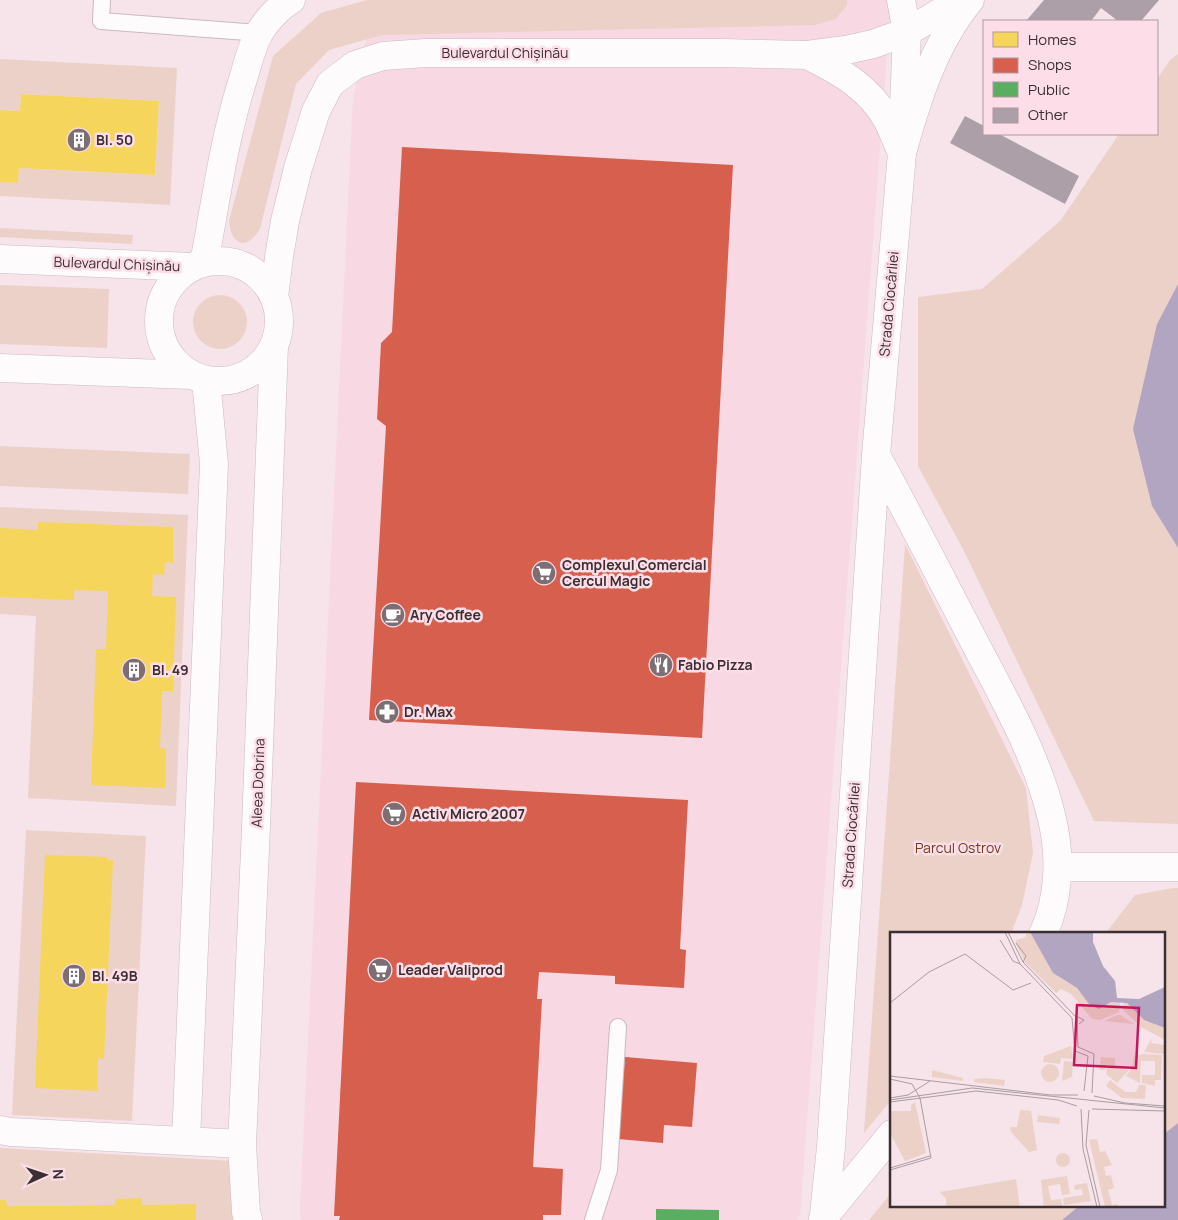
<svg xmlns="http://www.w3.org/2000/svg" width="1178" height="1220" viewBox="0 0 1178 1220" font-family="Manrope,sans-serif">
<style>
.built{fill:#f7d8e3}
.green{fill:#ecd1c8}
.water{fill:#b1a5c1}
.homes{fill:#f6d55c}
.shops{fill:#d6604d}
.public{fill:#5aae61}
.building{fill:#ad9fa7}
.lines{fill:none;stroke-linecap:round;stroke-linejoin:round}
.lane-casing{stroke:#c9bbc0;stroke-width:18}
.street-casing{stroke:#c9bbc0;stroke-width:29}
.secondary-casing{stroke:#c9bbc0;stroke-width:29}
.lane{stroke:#fefbfc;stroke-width:16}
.street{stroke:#fefbfc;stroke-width:28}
.secondary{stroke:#fefbfc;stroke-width:28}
.labels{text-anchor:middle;stroke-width:5;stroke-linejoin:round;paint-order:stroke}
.street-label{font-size:14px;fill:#3b2f33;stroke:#fddde8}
.poi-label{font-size:14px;font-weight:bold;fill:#3b2f33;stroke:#fddde8;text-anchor:start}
.park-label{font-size:14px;fill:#703e1b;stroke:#fddde8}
.inset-road{fill:none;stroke:#ab9ca1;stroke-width:1}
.view{fill:#c2185b;fill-opacity:0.15;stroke:#c2185b;stroke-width:2.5}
.inset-edge{fill:none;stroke:#3b2f33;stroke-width:2.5}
</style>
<rect width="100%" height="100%" fill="#f6e4ea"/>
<path class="built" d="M375 0H891L800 1215 797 1220H301L300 1209 353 97Z"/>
<path class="green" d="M367 0H847V5L836 19 815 25 382 35 329 50 296 84 260 229C247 251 231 246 229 221L273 56 321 13Z
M1178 54V284L1157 324 1152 506 1178 548V824L1094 821 964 551 918 466V297L982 289 1061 220 1119 134H1157V79L1170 60Z
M0 59 177 68 170 205 0 196V182L18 183 19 168 155 175 159 101 21 94 20 111 0 110Z
M0 228 133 235 132 244 0 237Z
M0 285 109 289 107 348 0 344Z
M193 322a27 27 0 1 1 54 0a27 27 0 1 1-54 0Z
M0 446 190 454 188 494 0 486Z
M0 507 188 515 176 806 28 798 36 616 0 614Z
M905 544 1026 788 1033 853 1022 905 1011 934H892V1099L864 1133Z
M26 830 146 836 132 1121 12 1115Z
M1173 888H1178V1123L1164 1134V934H1105L1135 895Z
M0 1148 233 1161 235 1220H0Z
M892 1192V1206H1079L1062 1220H869Z"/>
<path class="water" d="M1178 284V548L1152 506 1133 429 1157 324Z
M1178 1123V1220H1062L1079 1206H1164V1134Z"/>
<path class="homes" d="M21 94 159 101 155 175 19 168 18 183 0 182V110L20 111Z
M38 522 173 527V563L165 562 164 575 153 574 152 596 176 597 173 691H162L160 748 166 749 165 788 91 785 96 649H106L108 591 74 590V600L0 597V528L38 530Z
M45 855 107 857V860H113L104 1059 98 1058 97 1091 35 1088Z
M142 1198V1205L196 1204V1220H0V1200H6L7 1206H59L115 1205V1199Z"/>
<path class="shops" d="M402 147 733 165 702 738 369 720 386 426 377 419 381 343 392 332Z
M356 782 688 800 680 949 686 950 684 988 615 984V976L539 972 537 999H542L533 1167 563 1169 561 1215H543V1220H339L340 1216H334Z
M625 1057 697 1063 692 1127 664 1125 663 1143 618 1139Z"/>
<path class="public" d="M656 1209 719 1210V1220H656Z"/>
<path class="building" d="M1044 0H1159L1141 21H1118L1101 8 1091 21H1026Z
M965 116 984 126V134H999L1079 176 1065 204 950 143Z"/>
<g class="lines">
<g class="lane-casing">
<path id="lane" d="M102 0 101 21 260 33
M593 1220 609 1170 618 1027"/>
</g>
<g class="street-casing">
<path id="street" d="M876 455C911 519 944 584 978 649 1006 702 1037 757 1051 815 1061 853 1060 898 1043 934
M1058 867H1178
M0 1130 11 1132 242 1144
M186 1141 214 464 206 380
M824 1215 831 1147 876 455 902 153 907 32 901 0
M823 1218 892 1134
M248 1220 246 1212 242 1144 256 827 274 346"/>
</g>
<g class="secondary-casing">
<path id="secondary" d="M807 55C840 71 870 88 888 121 893 131 897 142 902 153
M902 153C917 99 934 44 970 0
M0 259 193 267
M159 321a60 60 0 1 1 120 0a60 60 0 1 1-120 0Z
M204 263C216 201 224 137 244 76 248 62 252 46 259 33 266 21 279 7 291 0
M274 297 279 257 285 221 298 168 316 111 330 84 355 65 383 56 426 53H723L807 55 846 50 873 44 907 32 961 0
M0 368 191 375"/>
</g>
<use href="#lane" class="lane"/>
<use href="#street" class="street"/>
<use href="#secondary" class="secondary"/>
</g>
<defs>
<g id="building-disc" transform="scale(1.25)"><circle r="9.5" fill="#7c6e73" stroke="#fddde8"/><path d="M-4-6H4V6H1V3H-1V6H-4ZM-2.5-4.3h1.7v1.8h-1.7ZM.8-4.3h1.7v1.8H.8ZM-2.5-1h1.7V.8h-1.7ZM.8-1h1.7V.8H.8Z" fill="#fff"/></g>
<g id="supermarket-disc" transform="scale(1.25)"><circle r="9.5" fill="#7c6e73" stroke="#fddde8"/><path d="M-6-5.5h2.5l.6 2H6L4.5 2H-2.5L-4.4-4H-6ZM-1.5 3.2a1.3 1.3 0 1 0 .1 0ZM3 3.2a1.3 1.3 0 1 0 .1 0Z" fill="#fff"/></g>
<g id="cafe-disc" transform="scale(1.25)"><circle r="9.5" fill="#7c6e73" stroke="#fddde8"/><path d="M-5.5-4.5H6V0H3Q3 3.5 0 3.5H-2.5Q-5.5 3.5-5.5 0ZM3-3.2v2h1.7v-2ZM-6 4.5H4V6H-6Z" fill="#fff"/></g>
<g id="restaurant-disc" transform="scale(1.25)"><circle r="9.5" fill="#7c6e73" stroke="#fddde8"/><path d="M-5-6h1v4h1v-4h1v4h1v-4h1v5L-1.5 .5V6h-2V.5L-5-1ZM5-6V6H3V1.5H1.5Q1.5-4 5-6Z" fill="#fff"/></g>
<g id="pharmacy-disc" transform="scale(1.25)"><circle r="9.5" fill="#7c6e73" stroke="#fddde8"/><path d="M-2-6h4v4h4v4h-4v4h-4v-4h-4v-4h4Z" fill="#fff"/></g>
</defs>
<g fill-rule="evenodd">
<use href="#building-disc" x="79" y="140"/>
<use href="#supermarket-disc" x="544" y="573"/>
<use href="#cafe-disc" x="393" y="615"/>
<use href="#restaurant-disc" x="661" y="665"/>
<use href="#building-disc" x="134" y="670"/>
<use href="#pharmacy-disc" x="387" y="712"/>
<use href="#supermarket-disc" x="394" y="814"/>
<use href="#supermarket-disc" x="380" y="970"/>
<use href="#building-disc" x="74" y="976"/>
</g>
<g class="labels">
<g class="street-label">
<text x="505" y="58">Bulevardul Chișinău</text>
<text transform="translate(117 264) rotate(2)" y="5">Bulevardul Chișinău</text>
<text transform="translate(889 304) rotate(-85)" y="5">Strada Ciocârliei</text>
<text transform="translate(258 783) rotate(-88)" y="5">Aleea Dobrina</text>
<text transform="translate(851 835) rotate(-86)" y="5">Strada Ciocârliei</text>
</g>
<g class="poi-label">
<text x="96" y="145">Bl. 50</text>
<text x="562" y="570">Complexul Comercial<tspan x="562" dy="16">Cercul Magic</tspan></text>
<text x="410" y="620">Ary Coffee</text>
<text x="678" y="670">Fabio Pizza</text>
<text x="152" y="675">Bl. 49</text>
<text x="404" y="717">Dr. Max</text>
<text x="412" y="819">Activ Micro 2007</text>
<text x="398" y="975">Leader Valiprod</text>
<text x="92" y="981">Bl. 49B</text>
</g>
<g class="park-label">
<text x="958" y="853">Parcul Ostrov</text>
</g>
</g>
<g transform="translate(890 932)">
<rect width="275" height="275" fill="#f6e4ea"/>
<path d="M136 0H140L167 44 187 56 199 72 213 76 221 70H230L229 80 210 88 202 87 181 62 171 57 166 61 135 30 126 12V8L136 5ZM234 70 244 76 254 88 275 96V108L251 95 233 78ZM230 83 244 92 214 89 227 83ZM262 106 261 111 275 113V122L254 120ZM181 114 183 127 171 126 170 132 153 130 154 124ZM253 122 272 123 271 148H265V154L252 151V143H265V129H251L250 151 236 144 242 136 244 124ZM211 125 225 126V134L216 133 215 138H209ZM174 129 183 130 182 145 172 149ZM151 141a9 9 0 1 1 18 0a9 9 0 1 1-18 0ZM217 135 239 138 227 151 216 142ZM42 138 73 146V149L42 145ZM84 147 96 146 115 148 114 154 84 150ZM220 148 235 160H246L249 153H256L255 167 232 166 216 154ZM25 170 36 221 15 229 0 201V179H21V173ZM130 178 141 179 147 218 139 220 121 200 120 195H127ZM148 183 170 186 169 192 147 190ZM207 207 210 220 215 219 222 233 214 235 216 244 221 243 224 256 218 258 222 273 227 272 228 275H215L199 208ZM166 228a7 7 0 1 1 14 0a7 7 0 1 1-14 0ZM177 244 180 262 172 263 170 252 158 254 161 268 171 267 172 274 154 275 151 248ZM126 247 130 275H56V267L50 260ZM197 251 201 269 174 273 173 266 193 263 192 257 185 258 184 253Z" fill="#ecd1c8"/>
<path d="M140 0H203V10L213 34 225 49 227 66 249 67 275 55V96L254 88 237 71 221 70 209 77 199 72 187 56 163 41Z" fill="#b1a5c1"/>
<path class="inset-road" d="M115 0 130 32 182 86 185 119 198 124M118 0 133 30 187 86 188 115 204 122 202 161M110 8 123 29 130 32M126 11 136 24 133 30M0 71 39 40 75 22 123 58 141 51M186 84 194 88 189 92M0 144 161 163H188M0 147 22 152 30 166M194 159 198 124M204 164 235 171 275 174M0 166 18 163 40 149M0 168 82 156 275 176M0 170 86 159 168 168 187 174M191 177 193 217 207 275M202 177 275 179M199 178 196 213 210 275M0 236 40 224M0 238 41 226 30 166"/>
<path class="view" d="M187 73 249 76 246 136 184 133Z"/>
<rect width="275" height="275" class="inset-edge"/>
</g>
<rect x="983" y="20" width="175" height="115" fill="#fddde8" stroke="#af97a0"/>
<rect x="993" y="32" width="25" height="15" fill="#f6d55c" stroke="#af97a0"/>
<text x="1028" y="45" font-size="15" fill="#3b2f33">Homes</text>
<rect x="993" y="58" width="25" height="15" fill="#d6604d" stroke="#af97a0"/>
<text x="1028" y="70" font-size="15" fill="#3b2f33">Shops</text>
<rect x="993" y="82" width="25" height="15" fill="#5aae61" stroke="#af97a0"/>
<text x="1028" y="95" font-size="15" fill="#3b2f33">Public</text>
<rect x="993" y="108" width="25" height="15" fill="#ad9fa7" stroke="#af97a0"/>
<text x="1028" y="120" font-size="15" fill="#3b2f33">Other</text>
<g transform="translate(45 1175) rotate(87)" stroke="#fddde8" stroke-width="4" paint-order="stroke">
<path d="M0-4L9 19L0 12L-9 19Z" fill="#3b2f33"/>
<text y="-8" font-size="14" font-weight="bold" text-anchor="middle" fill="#3b2f33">N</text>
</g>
</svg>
